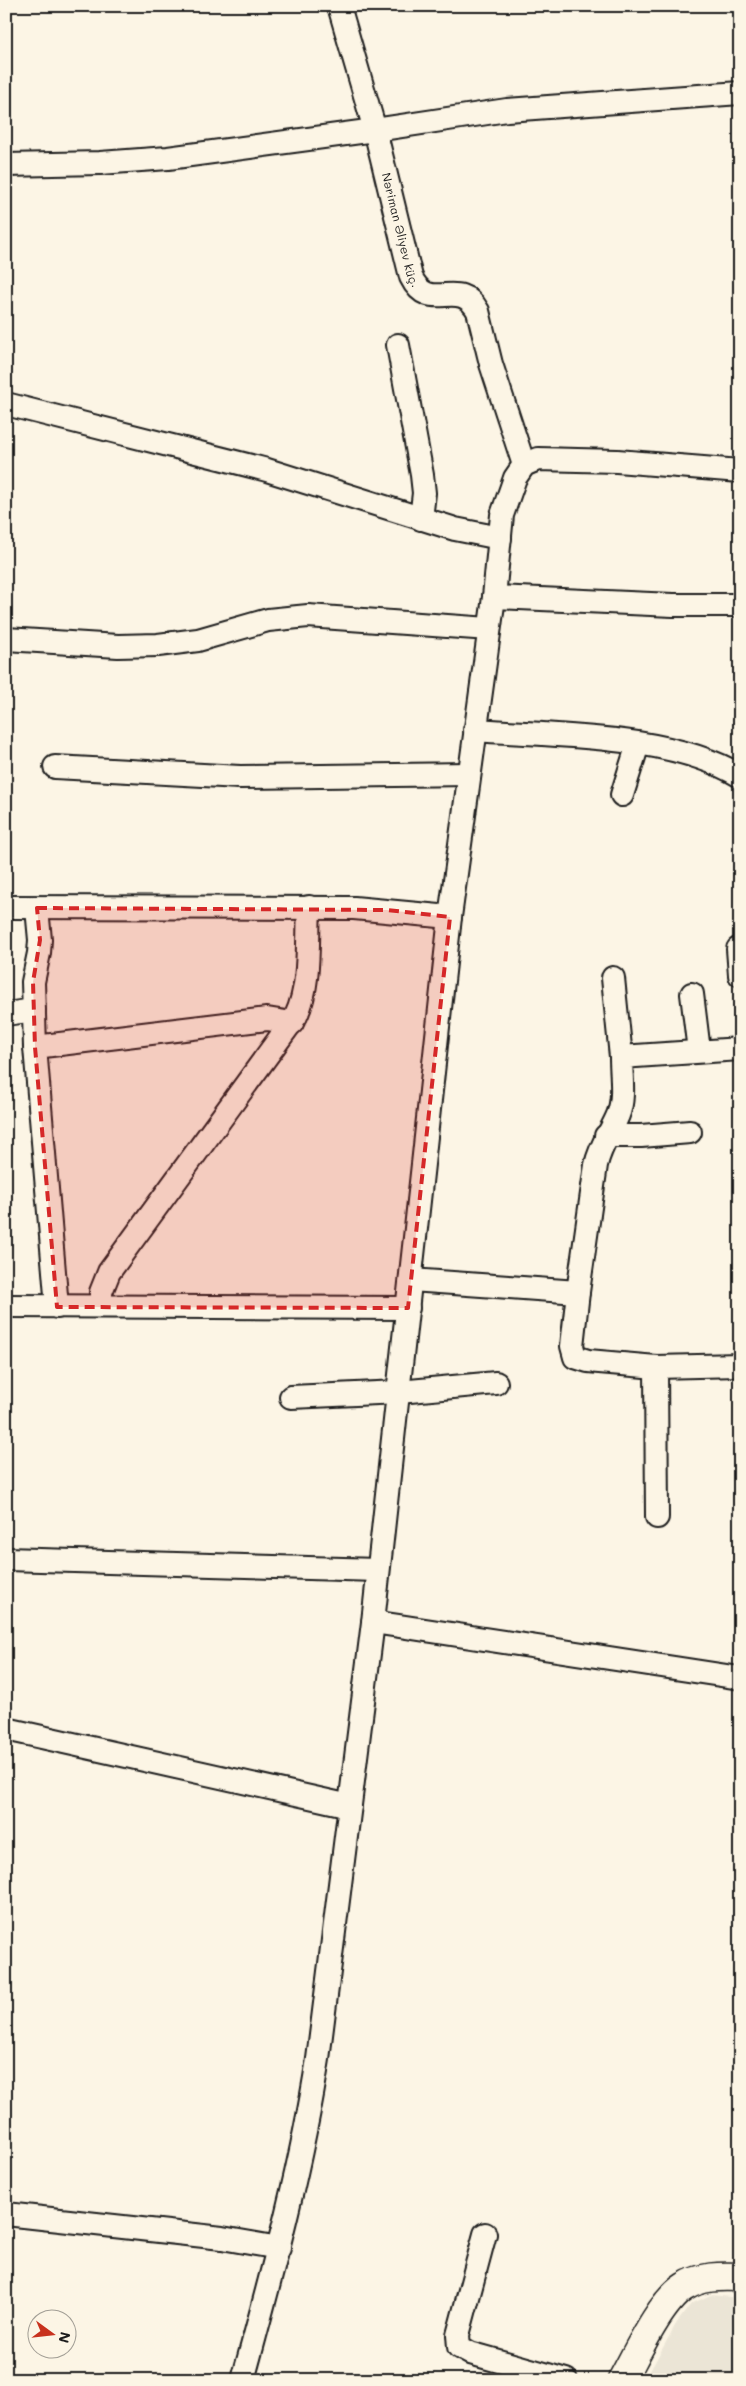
<svg xmlns="http://www.w3.org/2000/svg" width="746" height="2386" viewBox="0 0 746 2386" font-family="Mali,sans-serif">
<style>
.built{fill:#ebe5d6}
.lines{fill:none;stroke-linecap:round;stroke-linejoin:round}
.minor-casing{stroke:#1c1c1c;stroke-width:26}
.tertiary-casing{stroke:#1c1c1c;stroke-width:31}
.minor{stroke:#fcf5e5;stroke-width:22}
.tertiary{stroke:#fcf5e5;stroke-width:28}
.marked{fill:#d62828;fill-opacity:0.2;stroke:#d62828;stroke-width:4;stroke-dasharray:10 6;stroke-linejoin:round}
.labels{text-anchor:middle;stroke-width:5;stroke-linejoin:round;paint-order:stroke}
.street-label{font-size:12px;fill:#1c1c1c;stroke:#fcf5e5}
</style>
<rect width="100%" height="100%" fill="#fcf5e5"/>
<filter id="ink" filterUnits="userSpaceOnUse"><feTurbulence type="fractalNoise" baseFrequency=".02" numOctaves="2"/><feDisplacementMap in="SourceGraphic" scale="10" xChannelSelector="R" yChannelSelector="G"/><feConvolveMatrix kernelMatrix="1 2 1 2 8 2 1 2 1" color-interpolation-filters="sRGB"/></filter>
<g filter="url(#ink)">
<path class="built" d="M711 2295 740 2298V2380H645L676 2324 691 2304Z"/>
<g class="lines">
<g class="minor-casing">
<g id="minor">
<path id="s1" d="M339 6 375 130 411 277C430 316 458 275 478 311L491 364 524 465"/>
<path d="M6 165 100 163 168 158 375 130 507 110 740 93"/>
<path d="M398 345 422 475 424 493 421 519"/>
<path d="M6 404 267 470 455 529 500 538"/>
<path d="M494 597 673 605H740"/>
<path d="M6 639 118 646 158 645 198 640 268 620 308 616 489 629"/>
<path d="M475 730C553 736 672 734 740 776"/>
<path d="M55 767 240 777 469 774"/>
<path d="M622 795 638 744"/>
<path d="M6 907 354 908 450 917"/>
<path d="M37 908 40 940 39 953 33 982 35 1047 57 1307"/>
<path d="M738 949 740 975"/>
<path d="M613 978 621 1057"/>
<path d="M692 994 699 1051"/>
<path d="M6 1014 34 1010"/>
<path d="M35 1047 267 1019 292 1023"/>
<path d="M740 1049 621 1057C621 1075 625 1098 618 1115 611 1132 600 1146 596 1165L578 1292 572 1346 575 1357 588 1361 656 1367 740 1365"/>
<path d="M606 1136H641L690 1132"/>
<path d="M411 1280 578 1292"/>
<path d="M6 1306 408 1308"/>
<path d="M101 1306V1292L109 1272 296 1016C311 984 307 942 309 907"/>
<path d="M656 1367 657 1517"/>
<path d="M291 1397 399 1392 496 1383"/>
<path d="M6 1559 378 1570"/>
<path d="M373 1622 740 1678"/>
<path d="M6 1729 350 1806"/>
<path d="M6 2214 222 2238 279 2248"/>
<path d="M485 2234 458 2335 459 2347 470 2353 566 2380"/>
<path d="M243 2380C272 2273 301 2168 318 2059L373 1622 450 917 494 597 502 515 515 478 524 465 538 459 617 461 740 471"/>
</g>
</g>
<g class="tertiary-casing">
<path id="tertiary" d="M622 2380C636 2355 660 2302 684 2287 701 2276 720 2276 740 2277"/>
</g>
<use href="#minor" class="minor"/>
<use href="#tertiary" class="tertiary"/>
</g>
</g>
<path class="marked" d="M37 908 387 910 450 917 408 1308 57 1307 35 1047 33 982 40 940Z"/>
<g class="labels">
<g class="street-label">
<text dy="4" stroke="none"><textPath href="#s1" startOffset="232">Nəriman Əliyev küç.</textPath></text>
</g>
</g>
<rect width="746" height="2386" fill="none" stroke="#fcf5e5" stroke-width="25"/>
<rect x="12" y="12" width="721" height="2361" fill="none" stroke="#1c1c1c" stroke-width="2" filter="url(#ink)"/>
<g transform="translate(52 2334) rotate(105)"><circle r="24" fill="#fcf5e5" stroke="#a29e95"/>
<path d="M0-4L9 19L0 12L-9 19Z" fill="#c8321e"/>
<text y="-8" font-size="14" font-weight="bold" text-anchor="middle" fill="#1c1c1c">N</text>
</g>
</svg>
